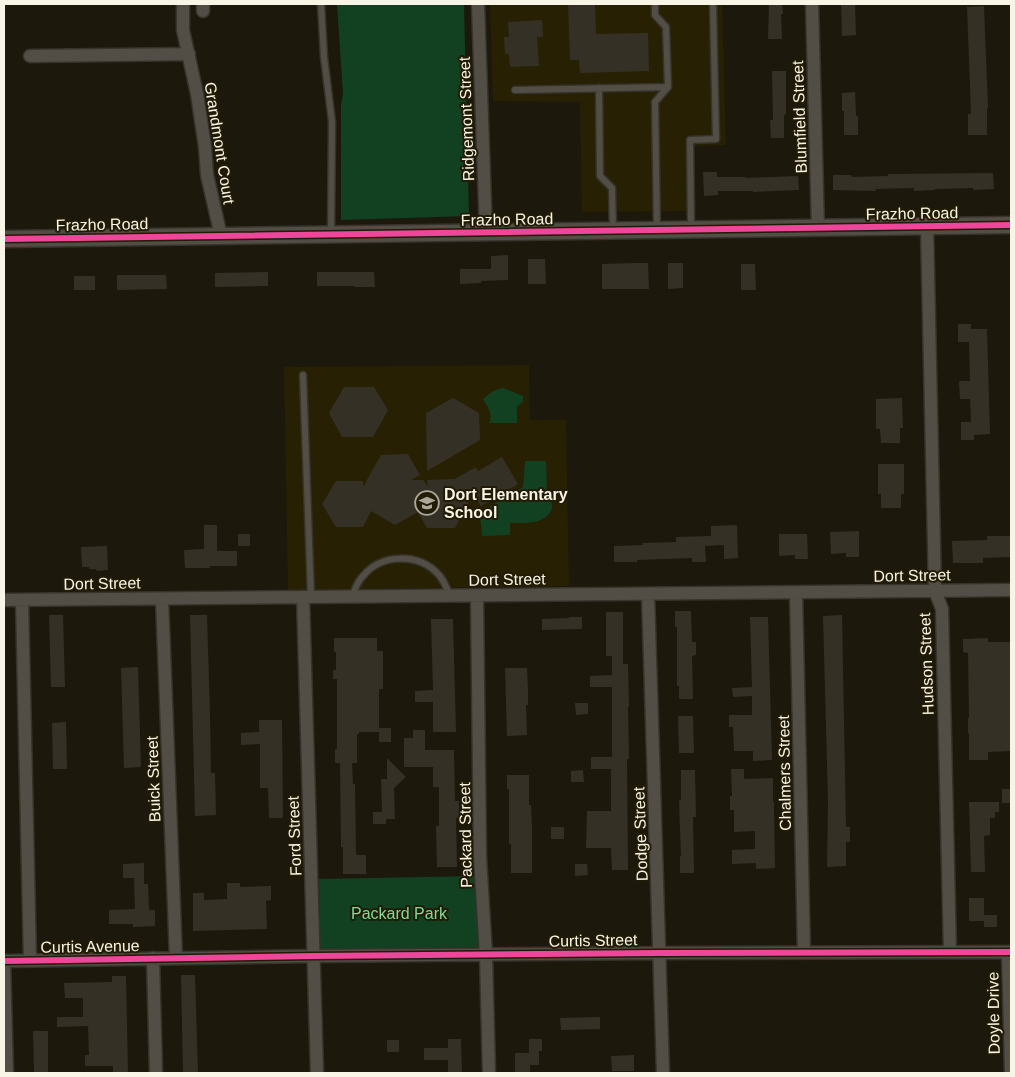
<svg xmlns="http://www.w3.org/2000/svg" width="1015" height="1077" viewBox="0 0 1015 1077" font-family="Helvetica,sans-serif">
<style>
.built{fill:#282003}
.green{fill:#124121}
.building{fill:#353026}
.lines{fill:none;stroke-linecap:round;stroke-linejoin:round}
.service-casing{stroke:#35332b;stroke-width:9}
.minor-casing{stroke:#35332b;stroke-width:15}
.tertiary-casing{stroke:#35332b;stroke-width:19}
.service{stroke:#524e45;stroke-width:6}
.minor{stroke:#524e45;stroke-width:12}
.tertiary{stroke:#524e45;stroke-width:16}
.cycleway-casing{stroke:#221b05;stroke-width:9}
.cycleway{stroke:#ed469a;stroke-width:6}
.labels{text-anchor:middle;stroke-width:4;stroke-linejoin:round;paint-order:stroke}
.street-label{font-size:16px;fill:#f8f4e6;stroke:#221b05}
.poi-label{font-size:16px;font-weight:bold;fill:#f8f4e6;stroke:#221b05;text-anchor:start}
.park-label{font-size:16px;fill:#7cdc98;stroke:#221b05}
</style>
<rect width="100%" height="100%" fill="#1c180b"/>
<path class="built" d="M490 4H722L726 145 694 146 696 211 582 212 580 102 493 101Z
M529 365 530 420H566L569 586 288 590 284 367Z"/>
<path class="green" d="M337 4H464L469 216 341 220V105L343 94Z
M503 388 523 396V401L517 407V423H489C494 414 487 407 483 399L493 391Z
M525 461H546C547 471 546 482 547 493 547 498 553 501 552 507 548 525 524 523 510 523V535L482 536 480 515 482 511 523 487Z
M477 876 478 947 320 950 319 879Z"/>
<path class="building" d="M568 4H595L596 34 648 33 649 71 580 73 579 60H570Z
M769 4H782L783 14H781L782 39H768Z
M841 4H855L856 35 842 36Z
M984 6 988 108H987V135H968V114H971L967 7Z
M542 20 543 37H537L539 66 510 67 509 54H505L504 37H509L508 22Z
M772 71H786V114L784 115V138H771L770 120H773Z
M855 92 856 116H858V135H844V111H842V93Z
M703 172H717V177H745L746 178 798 176 799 190 753 192V191H718V195L704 196Z
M993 173 994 189 973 190V188L935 189V190L914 191V188L875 189 876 191 833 190V175H851L852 177 888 176V174Z
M508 255V280L481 281V283L460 284V269H491V256Z
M528 259H545L546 284H528Z
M633 263H648L649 289H602V264Z
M668 263H683V288L668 289Z
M741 264H755L756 290H741Z
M268 272V286L215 287V273Z
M317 272H374L375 287H354V286H317Z
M117 275H166L167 289 117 290Z
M74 276H95V290H74Z
M958 324H971V329H987L990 434 974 435V440H961V422H971L970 399H960L959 381H970L969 342H958Z
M344 387H374L388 410 373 437H342L329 413Z
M453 398 479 413 480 440 427 471 426 413Z
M902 398 903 428H900V443H881L880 429H876V399Z
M408 454 420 475 411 480H423L428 487 427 480 455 479 476 467 478 471 502 457 518 484 481 506 473 494 455 528H427L418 512 395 525 371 511 363 527H336L322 504 336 481H363V487L381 455Z
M878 464H904V494H901V508H881V494H878Z
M204 525H217V551H237V566H210V568H185L184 550 204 549Z
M737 525 738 558 724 559V545L705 546 706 562H692V558L637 560V562H614V546L643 545V543L676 542V537L711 536V526Z
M859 531V557H846V553L831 554 830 532Z
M238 534H250V546H238Z
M779 534H807L808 559H795V555L779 556Z
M987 536H1011V557L983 558V563H953L952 541 987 540Z
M107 546 108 570 97 571 96 569H89V567H82L81 547Z
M675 611H691L692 642H696V655L692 656 693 699H679V686H677V627H675Z
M606 612H623V664H628L629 707H628L629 759H627L628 870H612L611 848H586L587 811H611V769H591V757H612V687H590V676L612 675V656H606Z
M49 615H63L65 687H51Z
M190 615H207L210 715 211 773H215L216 815 195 816Z
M842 615 846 827H850V842H846V866L827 867 828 801 823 616Z
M569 617H582V629L542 630V619L569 618Z
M750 617H768L772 760 753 761V751H734L733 727H729V715H752V696L733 697 732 688 752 687Z
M431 619H453L456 732H433V702H415V691L433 690Z
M334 638H377V651H383V689H379V728H391V742H379V732H359V734H357V763H352L353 784H355L356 854 357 855H366V874H343V847H341L340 763H335V749H337V679H333V670H336V652H334Z
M988 638V642H1011V751L988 752V760H969V733H968V718H969L968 653 963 652V639Z
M138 667 141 767 124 768 121 668Z
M505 668H527L528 691V705H526L527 735 507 736Z
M575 703H588V714L576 715Z
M678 716H693L694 753H679Z
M259 720H282L283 818H269L268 788H260V744L241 745V733L259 732Z
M66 722 67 769H53L52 723Z
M413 730H425V750H454L455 801H459V818H456L457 867H437L436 826H439V787H433V767H404V738H413Z
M387 758 406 777 394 788 395 819H386V824H373V812H382L381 779H387Z
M731 769H744V779L773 778V802H774L775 868 756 869V863L732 864V850L755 849V831L734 832V810H730V796H732Z
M583 770 584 782H571V771Z
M681 770H695L696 817H693L694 873H680V856H681L679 800H681Z
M507 775H529V805H531L532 828V873H511V844H509V789H507Z
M1002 789H1011V803H1002Z
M969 802H999V812H995V818H990V835L984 836 985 872H971Z
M551 827H564V839H551Z
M144 863V884H148L149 910H155V926L133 927V924H109V910L135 909 134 878H123V864Z
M575 864H587L588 875 575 876Z
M227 883H240V887L271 886V900L266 901 267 929 193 931V893H204V900L227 899Z
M969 898H984V915H997V927H984V921H969Z
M181 975H195L198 1073H183Z
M112 976H126L128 1073H113V1066H85V1055H89L88 1026 57 1027V1017H83V998H65L64 983 112 982Z
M600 1017V1029L561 1030 560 1018Z
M33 1031H48V1073H34Z
M448 1039H461L462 1073H448V1060H424V1048H448Z
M529 1039H542V1051H539V1065H530V1073H515V1053H529Z
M387 1040H399V1052H387Z
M634 1055V1071H612L611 1056Z"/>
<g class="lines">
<g class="service-casing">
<path id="service" d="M321 4 324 57 332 122 331 234
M655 4V15L666 27 668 87 655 102 657 229
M599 88 600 176 612 188 613 230
M515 90 668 87
M691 230 690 140 716 139 713 4
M303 375 311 597
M352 597C355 589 357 582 363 576 382 553 419 553 439 575 444 581 447 588 450 596"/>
</g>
<g class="minor-casing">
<path id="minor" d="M183 4V30L197 94 205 147 207 175 221 236
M203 4V11
M478 4 486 233
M812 4 818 228
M30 56 189 54
M927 227 935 591 942 609 950 952
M796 593 804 952
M648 594 663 1073
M477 596 480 857 486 955 489 1073
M303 597 317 1073
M162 599 176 958
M4 600 1011 590
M22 600 30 961
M1008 952 1011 1073
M153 958 156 1073
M4 961 314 956 660 953 1011 952
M4 961 7 1073"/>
</g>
<g class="tertiary-casing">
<path id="tertiary" d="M4 239 1011 225"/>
</g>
<use href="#service" class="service"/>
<use href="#minor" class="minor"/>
<use href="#tertiary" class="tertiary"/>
<g class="cycleway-casing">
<path id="cycleway" d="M4 239 1011 225
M4 961 314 956 660 953 1011 952"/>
</g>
<use href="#cycleway" class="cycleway"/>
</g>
<defs>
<g id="school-ring" transform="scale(1.25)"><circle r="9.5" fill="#221b05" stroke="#aba799" stroke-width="1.5"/><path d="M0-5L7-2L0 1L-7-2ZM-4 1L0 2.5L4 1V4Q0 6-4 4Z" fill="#aba799"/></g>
</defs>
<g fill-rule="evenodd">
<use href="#school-ring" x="427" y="503"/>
</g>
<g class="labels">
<g class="street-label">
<text transform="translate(799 117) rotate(-92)" y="6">Blumfield Street</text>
<text transform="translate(466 119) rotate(-92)" y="6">Ridgemont Street</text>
<text transform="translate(220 143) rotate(81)" y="6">Grandmont Court</text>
<text transform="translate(912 213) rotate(-1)" y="6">Frazho Road</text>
<text transform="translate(507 219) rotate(-1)" y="6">Frazho Road</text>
<text transform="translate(102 224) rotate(-1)" y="6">Frazho Road</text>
<text transform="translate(912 575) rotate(-1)" y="6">Dort Street</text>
<text transform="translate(507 579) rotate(-1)" y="6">Dort Street</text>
<text transform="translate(102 583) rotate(-1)" y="6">Dort Street</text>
<text transform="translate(926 664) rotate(-92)" y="6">Hudson Street</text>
<text transform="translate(784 773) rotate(-91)" y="6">Chalmers Street</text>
<text transform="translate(153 779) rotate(-92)" y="6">Buick Street</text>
<text transform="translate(640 834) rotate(-92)" y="6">Dodge Street</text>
<text transform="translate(465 835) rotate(-91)" y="6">Packard Street</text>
<text transform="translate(294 836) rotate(-92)" y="6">Ford Street</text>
<text transform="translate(593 940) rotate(-1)" y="6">Curtis Street</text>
<text transform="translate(90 946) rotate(-1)" y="6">Curtis Avenue</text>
<text transform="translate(993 1013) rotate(-91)" y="6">Doyle Drive</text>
</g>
<g class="poi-label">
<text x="444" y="500">Dort Elementary<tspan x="444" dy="18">School</tspan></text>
</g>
<g class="park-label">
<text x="399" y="919">Packard Park</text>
</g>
</g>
<rect width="1015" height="1077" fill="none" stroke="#f8f4e6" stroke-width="10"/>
</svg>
